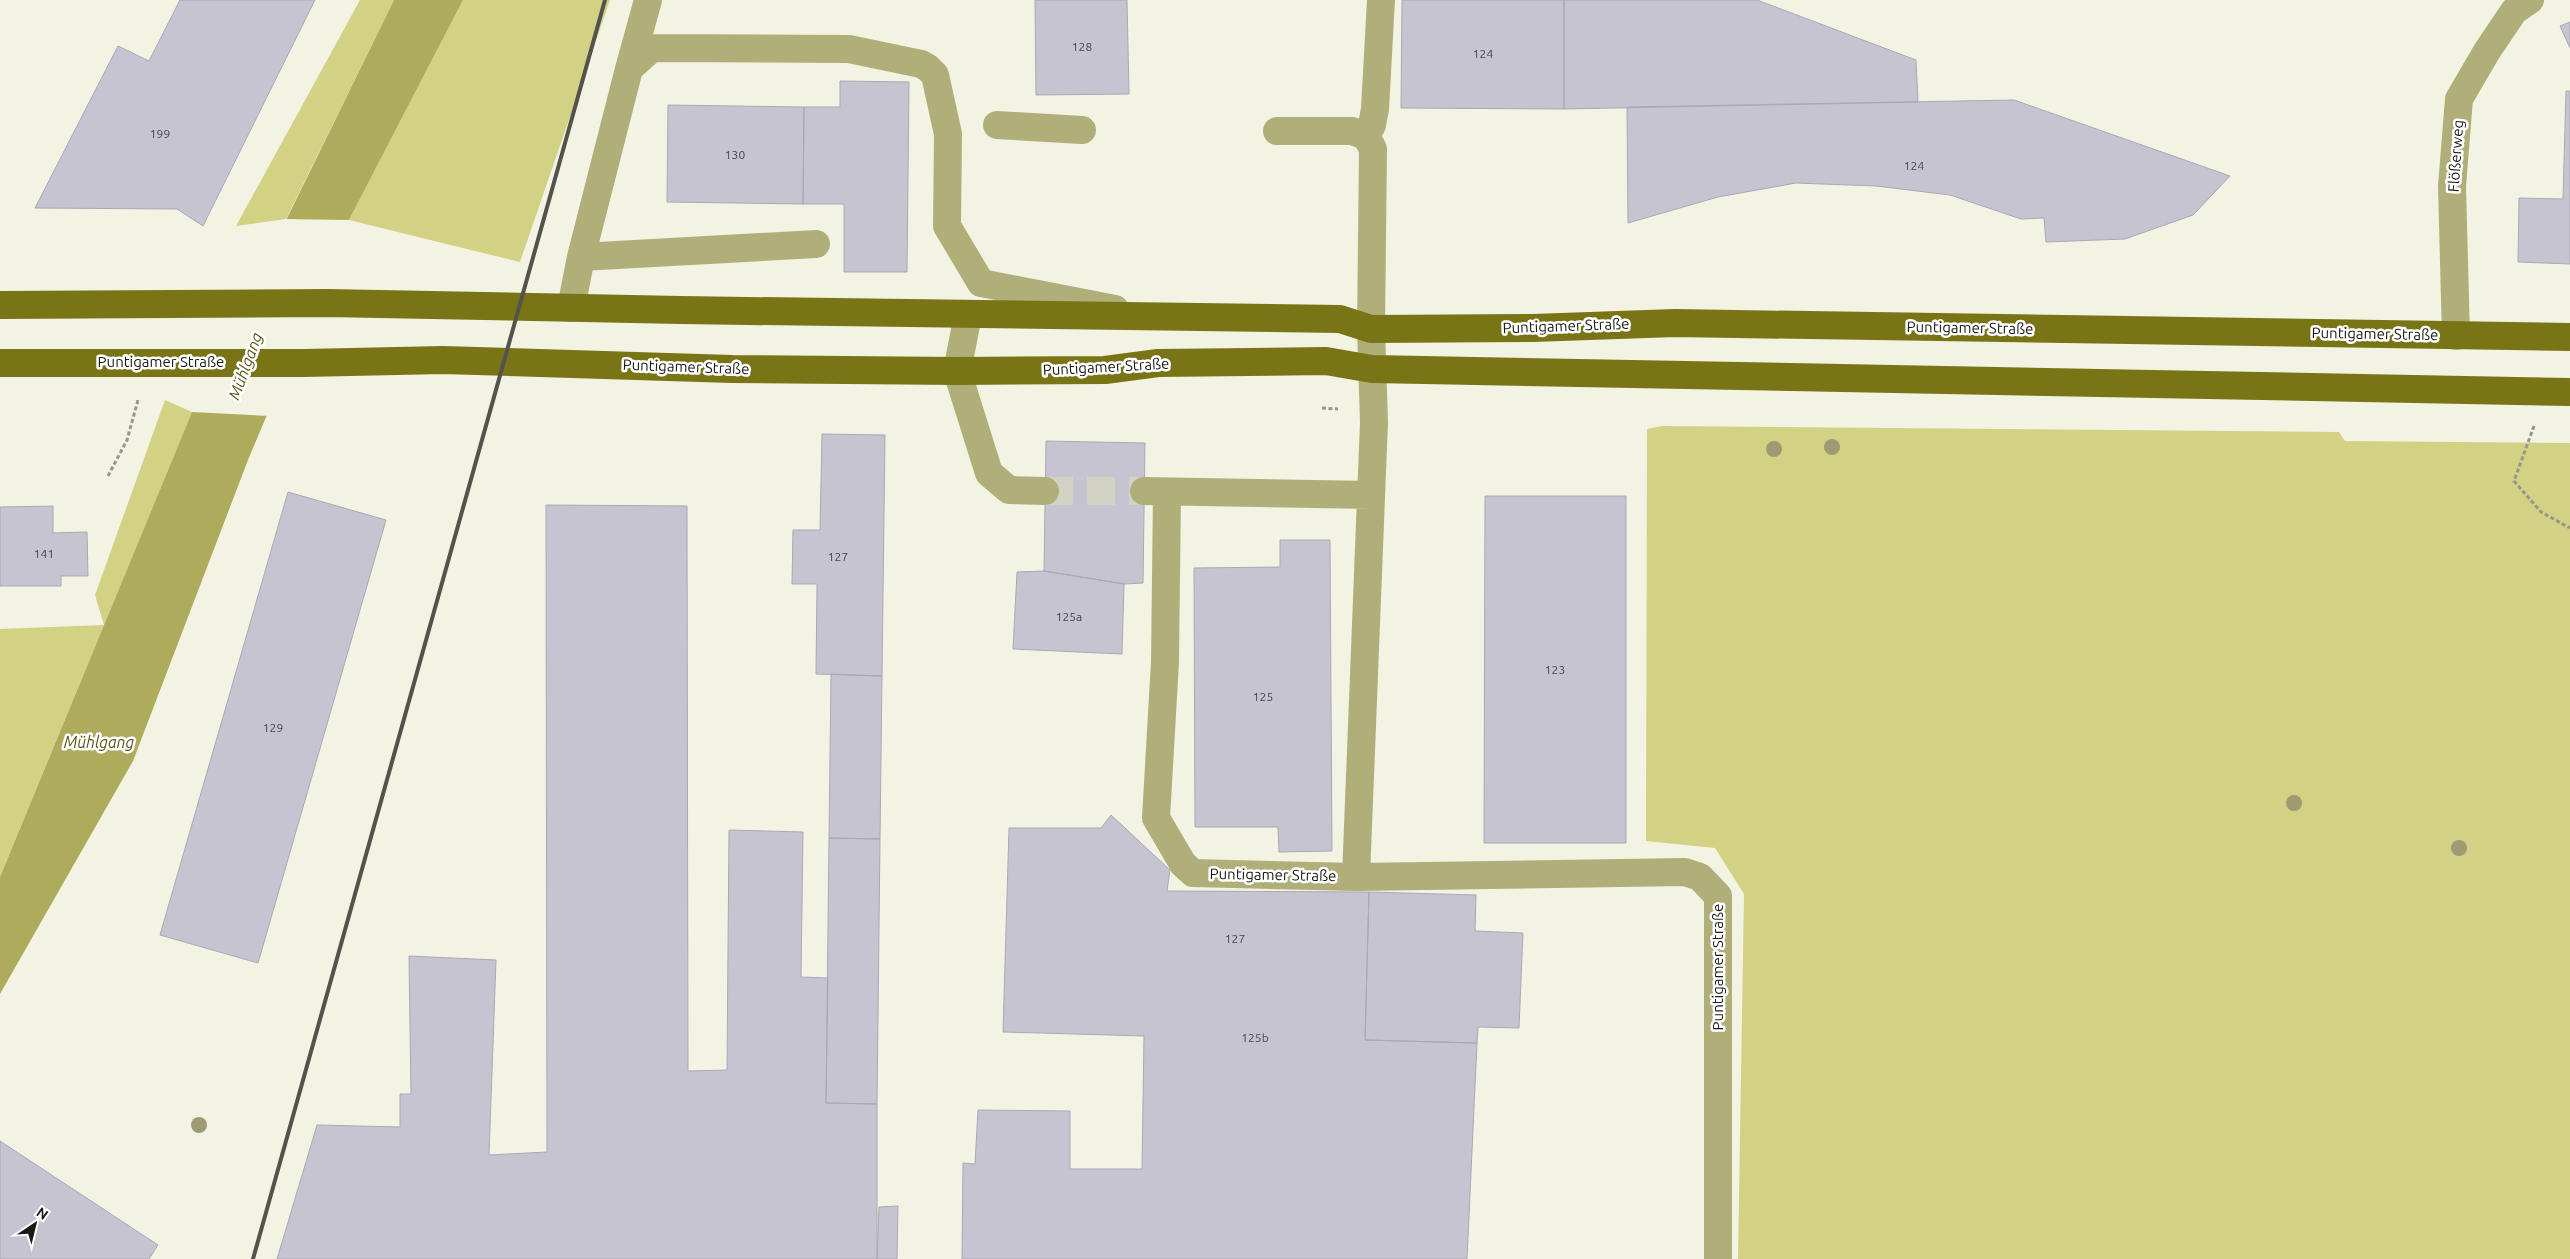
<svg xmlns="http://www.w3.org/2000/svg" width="2570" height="1259" viewBox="0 0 2570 1259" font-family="Ubuntu,sans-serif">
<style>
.green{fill:#d3d183}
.water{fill:#aeab5c}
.pier{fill:#f3f3e4}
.building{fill:#c6c4d1;stroke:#aaa8b5}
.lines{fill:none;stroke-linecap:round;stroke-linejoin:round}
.minor-tunnel{stroke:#d2d2c5;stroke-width:28;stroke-dasharray:28 14;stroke-linecap:butt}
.path{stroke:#96968c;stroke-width:3;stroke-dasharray:4 2.5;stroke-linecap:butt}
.minor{stroke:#b0af79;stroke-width:28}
.major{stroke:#797516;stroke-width:28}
.rail{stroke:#53534b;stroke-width:4}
.tree{fill:#9c9b73}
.labels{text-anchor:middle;stroke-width:5;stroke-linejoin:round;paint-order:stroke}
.number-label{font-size:12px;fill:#454444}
.street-label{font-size:15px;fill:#1a1a15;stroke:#fff}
.water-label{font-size:16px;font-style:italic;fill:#59561c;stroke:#fff}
</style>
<rect width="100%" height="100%" fill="#f3f3e4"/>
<path class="green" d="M360 0H394L286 219 236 226Z
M463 0H610L520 262 349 220Z
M165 400 192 412 0 877V629L104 625 95 595Z
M1662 426 2339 432 2345 441 2570 443V1259H1738L1744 894 1715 848 1646 841 1647 429Z"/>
<path class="water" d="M394 0H463L349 220 248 460 133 761 0 994V877L192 412Z"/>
<path class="pier" d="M283 219 349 220 345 237 269 416 192 412 190 411Z"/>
<path class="building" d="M180 0H315L203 226 177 209 35 208 118 46 149 61Z
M1035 0H1127L1129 94 1036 95Z
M1402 0H1564V109L1401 108Z
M1564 0H1757L1916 60 1918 102 1564 109Z
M2570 22V48L2560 26Z
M840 81 909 82 907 272H844V204H803L804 107H840Z
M2566 91H2570V264L2518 262 2519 198 2563 199Z
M2014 100 2230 176 2193 215 2125 239 2046 242 2044 218 2021 219 1950 195 1876 186 1796 183 1718 197 1628 223 1627 107Z
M668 105 804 107 803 204 667 202Z
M822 434 885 435 882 676 816 674 817 584H792L793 530H820Z
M1046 441 1145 443 1143 583 1124 584 1044 571Z
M288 492 386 520 258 963 160 935Z
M1485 496H1626V843H1484Z
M546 505 687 506 688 1071 727 1070 729 830 803 832 801 977 828 978 826 1103 877 1104V1259H277L317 1125 400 1127V1094H411L409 956 496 960 489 1155 547 1152Z
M53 506V533L87 532 88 576H61V586H0V507Z
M1280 540H1330L1332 851 1279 852 1278 827H1195L1194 568 1280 567Z
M1044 571 1124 584 1122 654 1013 649 1017 572Z
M831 674 882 676 880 839 829 838Z
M1111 815 1170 870 1167 891 1369 892 1365 1040 1477 1043 1467 1259H962L963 1163 975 1164 978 1110 1070 1111V1169H1142L1144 1036 1003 1032 1009 828H1101Z
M829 838 880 839 877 1104 826 1103Z
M1369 892 1476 895 1475 931 1523 933 1519 1028 1478 1027 1477 1043 1365 1040Z
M0 1141 158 1245 149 1259H0Z
M898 1206 897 1259H877L879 1207Z"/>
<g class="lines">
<path class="minor-tunnel" d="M1045 491H1144"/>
<path class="path" d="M1322 408 1338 409
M2534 426 2514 481 2541 512 2570 528
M108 476 127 440 138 400"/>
<path class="minor" d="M629 69 648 0
M997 125 1082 130
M1277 131H1352L1366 136 1373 149 1371 329 1374 422 1356 877
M1366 136 1372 125 1375 109 1381 0
M581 257 816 244
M571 308 581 257 629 69 652 48 849 49 921 64 928 68 935 75 948 134 947 226 981 283 1115 309
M968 315 957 371 989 473 1009 490 1045 491
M2456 336 2452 186 2459 99 2487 51 2514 11 2530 0
M1144 491 1371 495
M1167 492 1165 662 1156 818 1183 864 1193 873 1356 877 1685 872 1700 877 1718 896V1259"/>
<path class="major" d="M0 305 327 303 681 310 1340 319 1371 329 1533 328 1675 323 2570 337
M0 363H304L443 360 732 369 957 371 1105 370 1158 363 1326 361 1372 369 2570 392"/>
<path class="rail" d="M253 1259 605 0"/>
</g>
<g class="tree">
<circle cx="1832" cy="447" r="8"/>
<circle cx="1774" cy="449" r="8"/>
<circle cx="2294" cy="803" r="8"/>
<circle cx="2459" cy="848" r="8"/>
<circle cx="199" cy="1125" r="8"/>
</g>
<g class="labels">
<g class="number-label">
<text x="1082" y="51">128</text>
<text x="1483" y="58">124</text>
<text x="160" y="138">199</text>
<text x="735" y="159">130</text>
<text x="1914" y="170">124</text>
<text x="44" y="558">141</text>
<text x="838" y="561">127</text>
<text x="1069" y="621">125a</text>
<text x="1555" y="674">123</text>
<text x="1263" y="701">125</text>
<text x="273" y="732">129</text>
<text x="1235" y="943">127</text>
<text x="1255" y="1042">125b</text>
</g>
<g class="street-label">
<text transform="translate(2456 156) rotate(-86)" y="5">Flößerweg</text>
<text transform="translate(1566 326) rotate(-2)" y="5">Puntigamer Straße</text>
<text transform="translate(1970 328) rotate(1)" y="5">Puntigamer Straße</text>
<text transform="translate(2375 334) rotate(1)" y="5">Puntigamer Straße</text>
<text x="161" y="367">Puntigamer Straße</text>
<text transform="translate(686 367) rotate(2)" y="5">Puntigamer Straße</text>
<text transform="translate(1106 367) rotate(-3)" y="5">Puntigamer Straße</text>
<text transform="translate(1273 875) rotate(1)" y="5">Puntigamer Straße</text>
<text transform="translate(1718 967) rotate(-90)" y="5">Puntigamer Straße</text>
</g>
<g class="water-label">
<text transform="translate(245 366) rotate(-70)" y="6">Mühlgang</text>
<text x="99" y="748">Mühlgang</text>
</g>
</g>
<g transform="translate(35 1224) rotate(35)" stroke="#ffffff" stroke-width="4" paint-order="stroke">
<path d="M0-4L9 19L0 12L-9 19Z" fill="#1a1a15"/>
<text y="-8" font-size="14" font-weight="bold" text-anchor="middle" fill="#1a1a15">N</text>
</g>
</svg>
